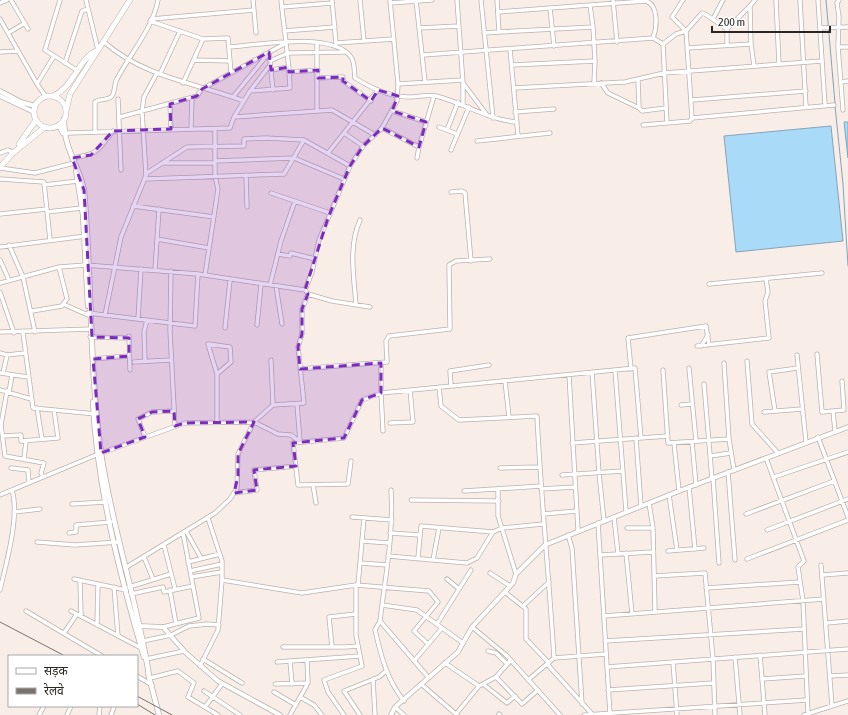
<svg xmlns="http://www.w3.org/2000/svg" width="848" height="715" viewBox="0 0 848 715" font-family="'Asap Condensed','Noto Sans Devanagari',sans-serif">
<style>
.water{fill:#a9daf8;stroke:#83a4b8}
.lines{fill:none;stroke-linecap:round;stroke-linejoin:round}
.stream{stroke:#83a4b8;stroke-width:1}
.minor-casing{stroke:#bcb1ac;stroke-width:5}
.tertiary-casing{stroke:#bcb1ac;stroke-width:5.5}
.secondary-casing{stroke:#bcb1ac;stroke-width:6}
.primary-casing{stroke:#bcb1ac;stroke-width:6}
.minor{stroke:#fff;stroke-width:3.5}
.tertiary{stroke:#fff;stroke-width:4}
.secondary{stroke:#fff;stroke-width:4.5}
.primary{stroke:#fff;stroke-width:5}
.rail{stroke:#79726f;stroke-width:1}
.marked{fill:#7b2cbf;fill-opacity:0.2;stroke:#7b2cbf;stroke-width:3;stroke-dasharray:8 5;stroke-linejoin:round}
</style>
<rect width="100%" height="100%" fill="#f9ede8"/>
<path class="water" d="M844 122H848V158Z
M831 126 843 241 736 252 724 136Z"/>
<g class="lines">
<path class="stream" d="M826 0 835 103
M835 106 843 184 848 266"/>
<g class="minor-casing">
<path id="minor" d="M11 0 28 29
M60 0 45 50 78 71
M86 0 98 50
M253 0 256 33
M332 0 336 43 394 39
M360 0 364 41
M416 0 425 82
M457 0 463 83 487 115
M481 0 493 118
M497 0 499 32 593 27 595 61 594 83
M613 0 617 42
M776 0 779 64
M800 0 806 107
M818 0 825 105
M839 0 837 3 839 17 838 47 843 110
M0 3 7 0
M390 3 432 0
M750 6 755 0
M282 7 332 3
M550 8 554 46
M498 12 590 5
M0 19 37 84 46 97
M151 19 254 10
M713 19 723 0
M150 21 203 39 228 38 231 73
M593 27 590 5 646 1C659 5 657 28 653 38
M419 28 459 26
M820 28 848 27
M727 29 750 6 751 44
M284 31 335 27
M8 33 25 23
M484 33 499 32
M104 42C144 77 195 83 244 101
M317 43V111
M663 44 676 34 686 31 672 17 683 0
M229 47C257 45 332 31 351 57 355 62 354 72 355 78 371 88 390 97 409 97 419 97 426 94 436 96 464 103 488 120 517 122
M838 47H848
M687 48 751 44 754 66
M510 49 518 136
M0 52 18 51
M269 52 273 90
M423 55 653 38 663 44 667 123 690 121 692 118 834 105
M194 60 230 61
M270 61 288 53 345 52
M65 63 82 11 88 9
M512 65 595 61
M271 70 289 67
M289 72 318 70
M160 74 180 31
M318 78 343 77V81L371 101
M841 82 848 81
M183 83 203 39
M463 83V104
M601 83 608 93 639 108 638 80
M37 84 54 56
M398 84 463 80
M514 88 625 82 664 73 822 61
M250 91 270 65
M233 97 268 54
M118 99 121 170
M692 100 806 91
M170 104 171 129
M639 108 642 111 666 108
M392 111 426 122
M515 112 554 109
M120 117 197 96 202 89 286 43
M234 117 332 110 375 135
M692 118 686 31 702 13 705 14 727 29V45
M643 125 667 123
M439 127 457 134
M382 128 419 147 434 96
M191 129 192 98
M447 130 458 102
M95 132V102C100 98 108 101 112 96 115 92 114 84 117 79 130 54 153 28 158 0
M344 133 363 146
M64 134 69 133 230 128 234 117 250 91 290 88C289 58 284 30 281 0
M477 141 550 133
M451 150 469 107
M0 153 8 150 13 153
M328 153 378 90
M72 158C98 154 97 152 113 131
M417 158 419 147
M215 161 294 158 344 179
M162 163H215
M0 168 35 173 74 163
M246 175 247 207
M146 176 142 111 144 97 157 73
M0 179 44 182 50 240
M145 179 284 174 304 140
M44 185 78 181
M451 192 462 191 465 193 471 261
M271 193 330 213
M133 206 214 217
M47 212 82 208
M0 214 47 209
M157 239 209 248
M9 245 23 277 35 332
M0 247 86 236
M278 254 290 256 291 253 315 259
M0 260 9 280
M59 267 67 299 63 304
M155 270 159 209
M171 271 170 331 175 426
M205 275 218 189 215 176V129
M0 283 59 267 86 265 198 274 305 290
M709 284 822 273
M270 285 281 241 295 201
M276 286 282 324
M0 292 14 333
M308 294 332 301 370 307
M356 305C354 276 348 247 360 220
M32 311 62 306 63 304 88 315
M88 313 195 326 198 274
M105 315 121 237 147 173 187 147 244 146V139L266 138 304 140 350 166
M138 319 141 269
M257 325 261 284
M225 328 230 280
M0 332 92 329
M23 333 33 408 96 414
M129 336 130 370
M90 337 129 338
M697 346 769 338 765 301 768 292 766 279
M701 346 708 335
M0 353 7 355 25 353
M817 354 822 412 844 410 842 381
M797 355 806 442
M93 359 129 356
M271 360 273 405
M145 361 144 332 147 320
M747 361 752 424 778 453
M134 362 171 360
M381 363V393L383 431
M724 363 729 439 734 470
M689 368 696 441
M300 369 387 362 386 341 389 336 450 329 449 265 456 261 490 259
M631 369 628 338 706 326 709 345
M615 370 626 511
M663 370 668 443 729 439
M592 372 599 473 604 521
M0 373 28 377
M3 373 7 355
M217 374 231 362 230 347 208 344 217 374V422
M569 375 578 530
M505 381 509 417
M704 384 712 479
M451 386 450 371 489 365
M439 387 441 406 459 420 537 416C541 497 549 577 554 658L606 654
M0 390 31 399
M7 391 1 425 5 456 44 463 41 473 43 477
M9 392 12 375
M297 404 300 442
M681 405 692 404
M37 408 42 439
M775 411 769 372 798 368
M833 411 835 431
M764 412 802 409
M390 423 413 422 410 390
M3 436 21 435V441L58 438 54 410
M145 437 138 419 152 412 174 411
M818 437 848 517
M636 438 641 506
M692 442 696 485
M572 443 668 436
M674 443 679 491
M710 456 731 453
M766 458 804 561 798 567 803 601 808 714
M24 459 26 441
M351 461 348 484 298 485 293 443 344 438 362 400 381 393 635 368 641 438
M11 468 28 470 29 483
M500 468 539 467
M728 472 735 560
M562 475 623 471
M774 477 848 452
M713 478 719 563
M313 485 316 503
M689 487 695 549
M498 489V516L516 574
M541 489 575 487
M391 490C394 534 385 578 380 621L375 630C381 656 387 680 404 701
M464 491 541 486
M234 493 257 490 254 470 296 466
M0 495 101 453 185 423 254 422 278 434 291 435 300 442
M669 495 677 550
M411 500 499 501
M649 503 653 528 655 612
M72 504 106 502
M14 512 40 509
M543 514 577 511
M746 514 834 481
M352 517 392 520
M614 517 618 554
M598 523 610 714
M627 528H653
M767 530 848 499
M186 531 201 558
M69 533 76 532V525L111 522
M390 533 420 535
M568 535 572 548 582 704
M362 541 389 543
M37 542 75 545 119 542
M164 545 175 589
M668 551 704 548
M626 553 632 614
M601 555 652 552
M388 556 467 563 477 558 493 532
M144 557 153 579
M418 558 421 526 493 532 502 528 543 524
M747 559 848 520
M433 560 439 528
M188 562 220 554
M360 563 387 565
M821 565 832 706
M125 568 215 513 230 499 237 488 238 454 254 422 273 405 304 403 298 347 302 334V309L308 294 305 290 312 272 319 240 350 166 363 146 382 128 397 101 398 84 390 0
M190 571 222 564
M490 573 510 586
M822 575 848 573
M654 576 705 573 713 659 715 715
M191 577 222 572
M74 579 126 590
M447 579 459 589
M80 580 81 616
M222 580 302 593 356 585 429 591 438 602 414 631 428 644
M358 585 364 518
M114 587 118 636
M129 587 171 574
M706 588 800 582
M0 590C6 564 20 516 12 490
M170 590 176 624
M505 592 526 609V639L549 663
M131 594 163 587 164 592 193 586
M382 605 417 610 463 643
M523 606 549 582
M26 611 102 656
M71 611 141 648
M604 616 824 599
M380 621 428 677
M827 623 848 621
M437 624 471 570
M97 625 98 584
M163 627 199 618 183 533
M472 627 506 655 560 715
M64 633 77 614
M143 641 171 635 189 626 207 624 219 625
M605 641 804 629
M283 647H345L358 646
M332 647 329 617 356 614
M488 651 496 653 507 664
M760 655 765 715
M735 657 740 715
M146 659 184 651
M203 659 242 683
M290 661 292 684
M414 661 442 628
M277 662 360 656
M673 662 677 715
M445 663 479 686 496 677 511 660
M547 664 592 714
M200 666 218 630 222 580V561L208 518
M607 667 848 649
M137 676 152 685
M830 676 848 675
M496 677 522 704 538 690
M150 678 178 671 194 683 188 697 218 715
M373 679 375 715
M762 679 806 676
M528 680 554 658
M275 684 308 683
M421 684 457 715
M483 684 507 703 515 696
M608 690 713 683
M204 691 240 715
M274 692 296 705
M300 697 314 705 322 715
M205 707 222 684
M395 707 404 715
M456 714 479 686
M499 714 500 715
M39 715 44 706
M67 715 71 706
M99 715 100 706
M111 715 114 707
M290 715 308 683 307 660
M344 715 328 692 324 680 362 666 356 635V585
M360 715 344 691 379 677 386 671
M584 715 807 700
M804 715 848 701"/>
</g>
<g class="tertiary-casing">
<path id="tertiary" d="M0 91 21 102 35 106
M0 96 34 112
M138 626 163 627 186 653 218 681 280 715
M391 715 395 707 458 652 472 627 513 583 516 574 545 545 679 491 848 427"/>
</g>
<g class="secondary-casing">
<path id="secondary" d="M64 119C64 151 78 162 84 190 92 277 89 366 101 453 112 528 137 600 149 675
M59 125 63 133
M76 170 83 215 88 306
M93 402C97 487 120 575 144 657
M148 673 159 715"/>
</g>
<g class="primary-casing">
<path id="primary" d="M53 96C75 86 78 58 98 50
M34 112a16 16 0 1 1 32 0a16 16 0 1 1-32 0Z
M66 111 70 94 130 0
M19 144 36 120
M0 167 13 153 45 127"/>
</g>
<use href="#minor" class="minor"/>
<use href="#tertiary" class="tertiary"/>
<use href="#secondary" class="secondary"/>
<use href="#primary" class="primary"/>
<path class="rail" d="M0 622 65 656
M137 696 172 715
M137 704 155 715"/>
</g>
<path class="marked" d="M269 52 271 70 289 67V72L318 70V78L343 77V81L371 101 378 90 398 96 392 111 426 122 419 147 382 128 363 146 350 166 328 218 305 290 308 294 302 309V334L298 347 300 369 381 363V393L362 400 344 438 293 443 296 466 254 470 257 490 234 493 238 476V454L254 422 185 423 175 426 174 411 152 412 138 419 145 437 101 453 93 359 129 356V338L92 337 84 190 72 158 91 155 113 131 171 129 170 104 197 96 202 89Z"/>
<rect x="8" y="655" width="130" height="52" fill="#ffffff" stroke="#aaa8a7"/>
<rect x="16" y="668" width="20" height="6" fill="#ffffff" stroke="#aaa8a7"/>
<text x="44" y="675" font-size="12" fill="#2a2624">सड़क</text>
<rect x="16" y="688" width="20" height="6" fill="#79726f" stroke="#aaa8a7"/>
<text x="44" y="695" font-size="12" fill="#2a2624">रेलवे</text>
<path d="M712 26v6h118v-6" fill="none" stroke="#2a2624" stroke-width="2"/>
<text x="718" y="26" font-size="12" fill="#2a2624" stroke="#ffffff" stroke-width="3" paint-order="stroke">200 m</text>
</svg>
